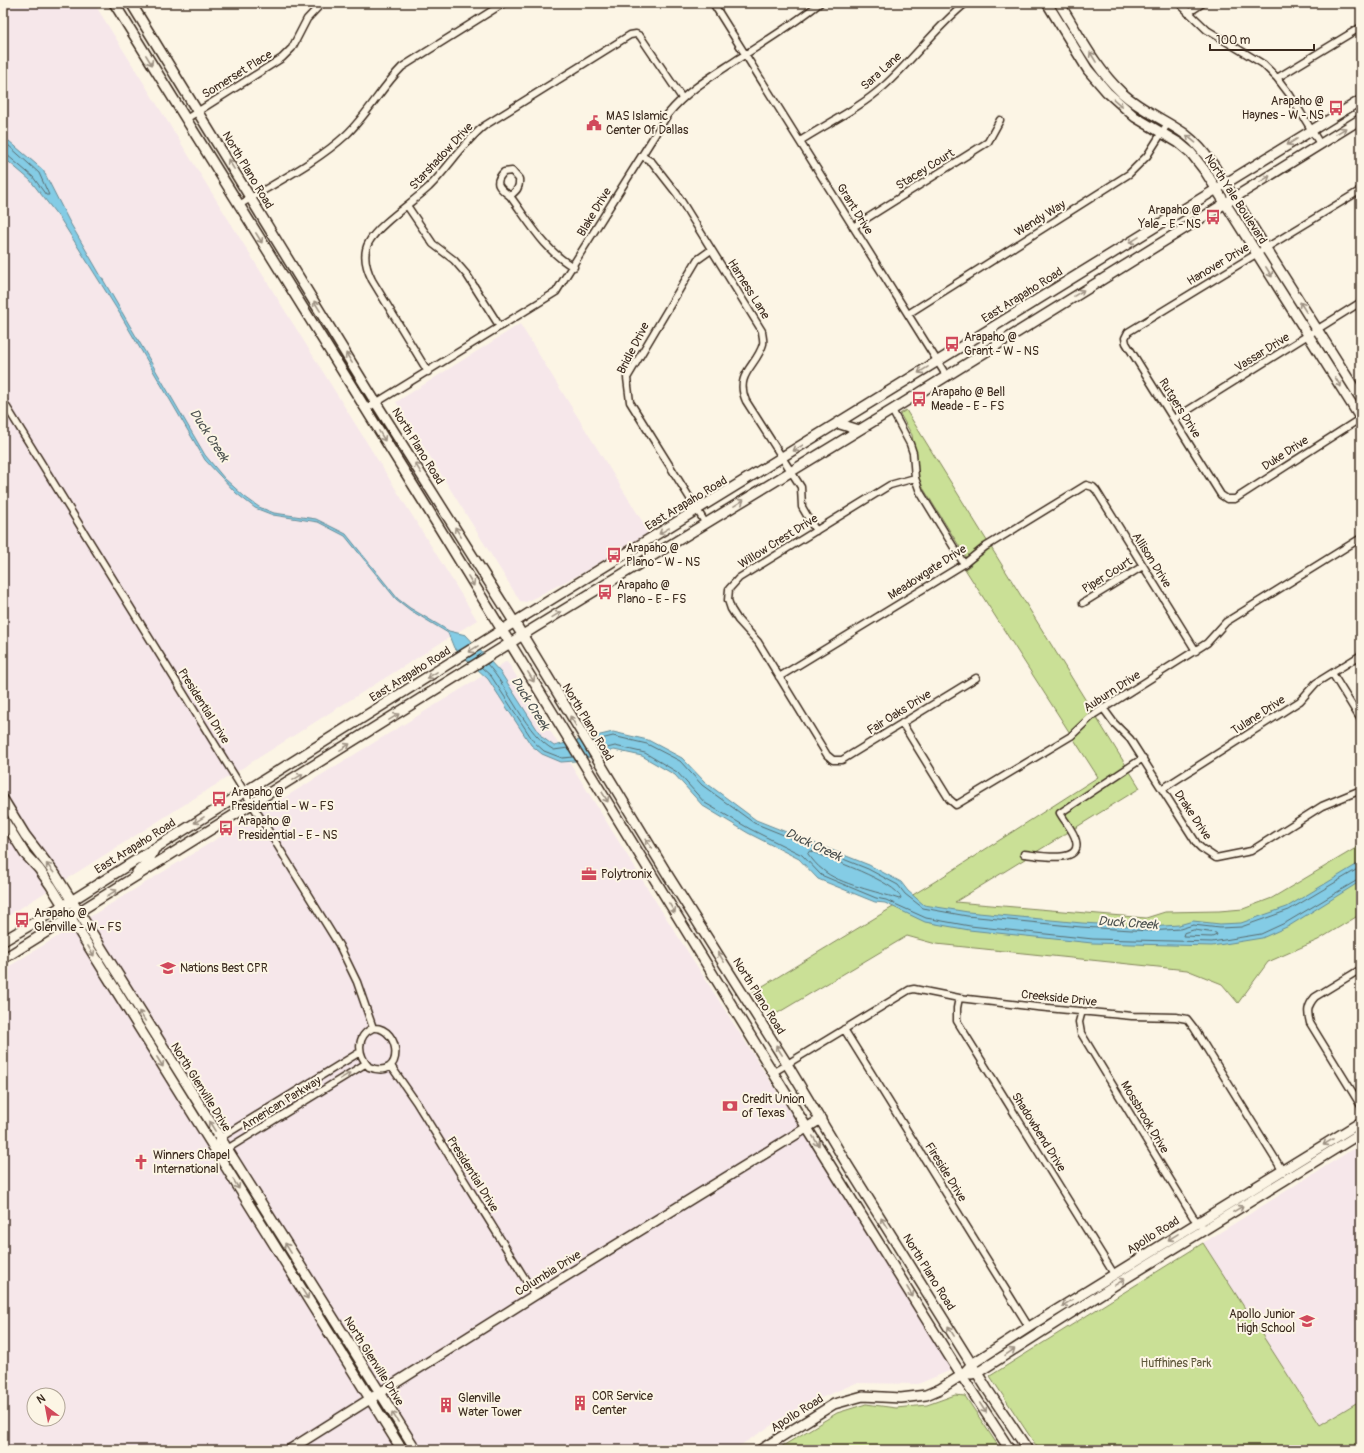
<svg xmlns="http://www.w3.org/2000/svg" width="1364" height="1453" viewBox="0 0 1364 1453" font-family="Pangolin,sans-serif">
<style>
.built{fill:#f6e7ea;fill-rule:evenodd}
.green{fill:#cae096;stroke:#82855a}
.water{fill:#84cce5;stroke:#678b95}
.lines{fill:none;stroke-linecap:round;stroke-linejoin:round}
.shore{stroke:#586b6e;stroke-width:1}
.street-casing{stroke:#3b2a1e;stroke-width:9}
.secondary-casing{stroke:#3b2a1e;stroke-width:12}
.street{stroke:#fcf5e5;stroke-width:6}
.secondary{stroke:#fcf5e5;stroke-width:9}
.oneway{stroke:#9c9082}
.labels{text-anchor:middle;stroke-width:4;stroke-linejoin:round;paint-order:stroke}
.street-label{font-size:12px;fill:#3b2a1e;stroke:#fcf5e5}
.poi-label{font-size:12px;fill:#3b2a1e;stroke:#fcf5e5;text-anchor:start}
.park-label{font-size:12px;fill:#5f583c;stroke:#fcf5e5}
.water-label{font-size:13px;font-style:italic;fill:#4d5250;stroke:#fcf5e5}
</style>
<rect width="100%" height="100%" fill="#fcf5e5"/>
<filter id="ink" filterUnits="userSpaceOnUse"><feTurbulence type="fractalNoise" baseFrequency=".025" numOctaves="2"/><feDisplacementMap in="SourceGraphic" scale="8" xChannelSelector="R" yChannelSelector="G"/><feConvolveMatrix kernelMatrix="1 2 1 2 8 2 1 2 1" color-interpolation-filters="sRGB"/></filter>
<g filter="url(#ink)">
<path class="built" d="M3 3H94L477 620 3 919Z
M520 324 649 532 582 573 526 602 520 601 396 402Z
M507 661 658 905 954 1369 918 1384 856 1383 800 1407 733 1450H3V970ZM34 1395H58V1419H34Z
M1361 1144V1400L1320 1426 1203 1243Z"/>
<path class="green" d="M906 410 1140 788 955 902 1146 918 1165 912 1219 911 1243 909 1272 898 1361 845V914L1318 940 1268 962 1238 1003 1222 984 1187 970 936 944 907 936 771 1017 753 992 939 879 1098 777 965 569 971 565 920 483 912 435 900 414Z
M1203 1243 1320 1425 1361 1400V1450H1039L990 1376Z
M955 1395 965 1396 1001 1450H776L837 1413 866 1404 896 1408 927 1405Z"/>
<path class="water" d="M3 139 9 141 43 170 69 221 205 455 224 478 245 497 259 507 274 513 316 519 346 534 398 599 410 608 449 631 466 635 501 673 542 737 554 746 613 732 648 740 682 758 705 782 756 820 869 865 901 882 908 891 924 905 968 912 1082 923 1149 927 1179 925 1193 921 1220 924 1241 923 1287 907 1361 862V881L1289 926 1262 938 1212 946 1092 943 969 930 925 922 885 903 875 902 818 879 799 859 748 833 703 806 675 775 642 756 614 750 575 761 561 762 542 754 531 745 488 679 454 648 448 633 410 610 396 599 345 536 318 522 273 515 255 508 236 493 205 460 120 314 61 220 30 180 3 157Z"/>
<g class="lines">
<path class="shore" d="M3 143 8 145 39 173 49 195H46L33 177 7 155 3 154
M487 664C509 688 526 735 554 750L568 748
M481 667 491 676 534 742 544 751 562 758 574 757
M593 741 613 736 647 744 680 761 702 785 754 823 868 869 898 885 905 894 923 908 967 916 1081 927 1149 931 1180 929 1193 925 1220 928 1241 927 1289 910 1361 867
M599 750 615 746 645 753 677 772 705 803 750 829 802 855 821 875 876 898 886 900 926 918 970 926 1093 939 1212 942 1261 934 1287 922 1361 878
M810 851C827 858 897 882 901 898L899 899C879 892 838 884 823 870 817 866 812 859 808 854Z
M1194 930 1216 933 1217 935 1212 937 1183 936 1184 933Z"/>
<g class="street-casing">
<path id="street" d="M713 3 946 375
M1179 3 1207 30 1263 64 1277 78 1290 95 1320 144
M1188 13 1203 3
M1277 78 1361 27
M186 119 282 58 292 48 307 19 322 3
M800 141C828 123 860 108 884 86 913 60 936 27 966 3
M642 156 652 162 677 194 762 331C762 335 764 340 763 344 757 366 734 374 746 401L801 487 802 507 816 531
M1361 190 1128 332 1125 338 1126 343 1221 495 1227 499H1235L1361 418
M510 196C516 191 520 188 519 179L512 171 504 172C493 183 499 188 510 196 528 220 546 253 574 267
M239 205C273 184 317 162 346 135 368 114 381 88 402 67L504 3
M408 207 433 244 454 260 467 275 500 327
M853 227 988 142 1000 120
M908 314 1129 174 1147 156 1168 123
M428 372 372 280C366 268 362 254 369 242 378 225 413 202 429 187 449 167 462 144 484 126L630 35 636 34 640 36 682 98
M3 401 339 945 357 982 373 1028
M366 409 556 292 668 114C689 89 711 77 738 59 766 41 794 24 820 3
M892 410 910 444 913 453 915 478 920 492 964 564
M1174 419 1361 302
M915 478 890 485 739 578 729 589 728 600 731 609 738 620 758 642 827 755 833 760H842L976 678
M706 524 630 402 627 378 697 260 711 250
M1083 603 1143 566
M1332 673 1361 720
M779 677 964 564 985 547 1086 485 1093 487 1096 490 1196 651
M1103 708 1114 723 1130 739 1197 844 1201 848 1216 858 1251 851 1322 806 1361 790
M902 723 949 799 956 805 1071 736 1093 715 1207 643 1226 622 1361 538
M1162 789 1300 701 1316 683 1361 655
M1024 854C1036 855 1082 865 1076 841 1074 831 1065 822 1060 813L1143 758
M1361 969 1315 997C1307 1006 1307 1012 1310 1023L1361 1106
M959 998 957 1008V1021L1114 1274
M1082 1011 1079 1022 1081 1033 1193 1217 1204 1229
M373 1028C401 1026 406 1082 369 1067 357 1054 356 1036 373 1028Z
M844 1029 1029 1327
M360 1052 220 1138 215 1149H227L365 1064
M391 1066 416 1102 535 1295
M774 1072 909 990 914 989 959 998 1037 1007 1132 1016 1176 1017 1187 1019 1194 1028 1282 1170"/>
</g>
<g class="secondary-casing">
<path id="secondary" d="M114 3 426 506 807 1128 956 1367 1010 1450
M131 3 376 403 523 636 669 877 787 1064 845 1161 987 1389 1028 1450
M1047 3 1088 70 1107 92 1135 117 1179 143 1191 153 1205 171 1361 419
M1059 3C1078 33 1095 68 1122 93 1142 111 1164 119 1185 134 1197 143 1205 154 1214 166L1361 399
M837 423 859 430
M3 799 25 835 55 874 416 1450
M3 819 25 854 39 869 51 886 402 1450
M137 872 148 862 155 848
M3 941 71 901 526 615 1361 100
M3 959 534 628 892 410 1361 119
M971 1374 977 1373 1118 1283 1361 1133
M289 1450 535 1295 821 1119
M760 1450 834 1404 863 1396 901 1398 926 1395 940 1389 962 1375 972 1364 1029 1327 1361 1122"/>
</g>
<use href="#street" class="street"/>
<use href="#secondary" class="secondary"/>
</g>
<defs><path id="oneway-shaft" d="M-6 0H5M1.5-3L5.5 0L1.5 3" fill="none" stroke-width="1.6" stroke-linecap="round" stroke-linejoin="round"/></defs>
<g class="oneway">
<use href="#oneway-shaft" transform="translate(1093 57) rotate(-121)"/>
<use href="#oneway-shaft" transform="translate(149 60) rotate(58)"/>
<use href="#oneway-shaft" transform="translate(1118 103) rotate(41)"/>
<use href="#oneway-shaft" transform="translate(1341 131) rotate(-31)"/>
<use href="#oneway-shaft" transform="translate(1191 139) rotate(-140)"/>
<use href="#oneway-shaft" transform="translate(1292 142) rotate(148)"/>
<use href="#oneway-shaft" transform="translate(231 164) rotate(-122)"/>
<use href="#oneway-shaft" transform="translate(1265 179) rotate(-32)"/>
<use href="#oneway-shaft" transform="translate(259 238) rotate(58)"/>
<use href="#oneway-shaft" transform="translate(1134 240) rotate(148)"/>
<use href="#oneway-shaft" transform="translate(1269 272) rotate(58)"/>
<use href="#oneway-shaft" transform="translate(1079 293) rotate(-32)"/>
<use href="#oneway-shaft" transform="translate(317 306) rotate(-122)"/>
<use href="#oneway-shaft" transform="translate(1303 307) rotate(-122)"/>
<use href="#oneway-shaft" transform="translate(349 358) rotate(-122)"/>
<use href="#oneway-shaft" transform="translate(923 370) rotate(148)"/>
<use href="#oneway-shaft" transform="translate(1338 382) rotate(58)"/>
<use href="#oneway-shaft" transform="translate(382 436) rotate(58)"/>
<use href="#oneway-shaft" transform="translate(798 448) rotate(148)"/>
<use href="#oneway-shaft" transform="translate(418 468) rotate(-122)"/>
<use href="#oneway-shaft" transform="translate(739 503) rotate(-32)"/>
<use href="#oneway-shaft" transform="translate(664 531) rotate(149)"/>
<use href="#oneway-shaft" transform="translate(458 532) rotate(-122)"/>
<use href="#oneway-shaft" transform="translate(471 581) rotate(59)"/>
<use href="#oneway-shaft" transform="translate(556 615) rotate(-31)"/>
<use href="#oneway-shaft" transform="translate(473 649) rotate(148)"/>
<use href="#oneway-shaft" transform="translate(432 675) rotate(148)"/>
<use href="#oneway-shaft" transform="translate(531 677) rotate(58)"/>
<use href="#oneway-shaft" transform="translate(394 717) rotate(-31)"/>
<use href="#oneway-shaft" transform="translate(573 721) rotate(-121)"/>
<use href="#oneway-shaft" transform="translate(345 747) rotate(-32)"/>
<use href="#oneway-shaft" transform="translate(298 777) rotate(-32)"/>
<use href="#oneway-shaft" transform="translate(605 797) rotate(59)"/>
<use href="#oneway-shaft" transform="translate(199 820) rotate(148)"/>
<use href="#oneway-shaft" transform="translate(649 844) rotate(-122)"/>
<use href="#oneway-shaft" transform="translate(50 868) rotate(-129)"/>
<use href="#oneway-shaft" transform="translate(112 893) rotate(-32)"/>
<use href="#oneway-shaft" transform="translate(672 908) rotate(58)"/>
<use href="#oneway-shaft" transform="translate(91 951) rotate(59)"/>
<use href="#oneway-shaft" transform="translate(721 957) rotate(-122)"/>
<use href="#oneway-shaft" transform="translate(142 1016) rotate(-123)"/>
<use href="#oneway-shaft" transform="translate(779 1050) rotate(-122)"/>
<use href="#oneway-shaft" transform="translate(160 1062) rotate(58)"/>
<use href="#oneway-shaft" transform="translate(345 1076) rotate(-31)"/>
<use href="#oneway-shaft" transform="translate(212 1126) rotate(-122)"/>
<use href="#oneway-shaft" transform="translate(816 1141) rotate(57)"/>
<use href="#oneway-shaft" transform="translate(1328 1142) rotate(148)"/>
<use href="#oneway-shaft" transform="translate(236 1184) rotate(58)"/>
<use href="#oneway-shaft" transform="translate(1238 1209) rotate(-31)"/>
<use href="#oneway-shaft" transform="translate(884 1223) rotate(-122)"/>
<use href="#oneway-shaft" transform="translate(1173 1237) rotate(148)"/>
<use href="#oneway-shaft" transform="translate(288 1248) rotate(-122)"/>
<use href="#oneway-shaft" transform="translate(1120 1282) rotate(-32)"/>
<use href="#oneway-shaft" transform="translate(910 1292) rotate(59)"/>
<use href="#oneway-shaft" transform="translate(305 1294) rotate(58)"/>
<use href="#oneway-shaft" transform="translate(1067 1303) rotate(148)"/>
<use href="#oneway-shaft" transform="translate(951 1331) rotate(-122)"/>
<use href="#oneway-shaft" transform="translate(1010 1352) rotate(-34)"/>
<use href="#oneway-shaft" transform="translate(983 1408) rotate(57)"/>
<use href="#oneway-shaft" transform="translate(395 1417) rotate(-122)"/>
</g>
</g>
<defs>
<g id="bus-bare" transform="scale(1.2)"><path d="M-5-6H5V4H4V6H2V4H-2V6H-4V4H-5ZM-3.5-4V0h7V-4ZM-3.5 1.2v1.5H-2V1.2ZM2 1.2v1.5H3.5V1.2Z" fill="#d1495b" stroke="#fcf5e5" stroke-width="2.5" paint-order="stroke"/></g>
<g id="civic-bare" transform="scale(1.2)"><path d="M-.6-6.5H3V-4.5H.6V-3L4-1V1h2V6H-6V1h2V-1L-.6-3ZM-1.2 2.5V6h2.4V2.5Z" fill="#d1495b" stroke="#fcf5e5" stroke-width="2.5" paint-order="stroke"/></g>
<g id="office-bare" transform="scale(1.2)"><path d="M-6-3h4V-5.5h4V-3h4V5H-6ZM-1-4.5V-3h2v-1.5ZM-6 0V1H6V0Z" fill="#d1495b" stroke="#fcf5e5" stroke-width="2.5" paint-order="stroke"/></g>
<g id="school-bare" transform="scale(1.2)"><path d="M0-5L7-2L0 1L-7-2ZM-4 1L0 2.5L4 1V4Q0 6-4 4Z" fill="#d1495b" stroke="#fcf5e5" stroke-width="2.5" paint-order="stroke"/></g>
<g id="bank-bare" transform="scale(1.2)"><path d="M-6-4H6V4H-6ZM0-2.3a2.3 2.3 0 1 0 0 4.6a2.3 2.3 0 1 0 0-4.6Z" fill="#d1495b" stroke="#fcf5e5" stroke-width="2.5" paint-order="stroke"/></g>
<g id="church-bare" transform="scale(1.2)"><path d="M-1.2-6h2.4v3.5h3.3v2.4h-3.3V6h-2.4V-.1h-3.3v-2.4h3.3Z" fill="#d1495b" stroke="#fcf5e5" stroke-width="2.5" paint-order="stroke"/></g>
<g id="building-bare" transform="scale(1.2)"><path d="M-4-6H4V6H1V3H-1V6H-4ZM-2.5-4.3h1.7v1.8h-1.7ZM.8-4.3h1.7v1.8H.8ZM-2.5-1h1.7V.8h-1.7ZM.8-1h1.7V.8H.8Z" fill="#d1495b" stroke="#fcf5e5" stroke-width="2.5" paint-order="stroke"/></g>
</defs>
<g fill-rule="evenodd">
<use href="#bus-bare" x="1336" y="108"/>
<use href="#civic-bare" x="594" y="123"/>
<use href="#bus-bare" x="1213" y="217"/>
<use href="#bus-bare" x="952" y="344"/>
<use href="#bus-bare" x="919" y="399"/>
<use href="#bus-bare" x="614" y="555"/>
<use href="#bus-bare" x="605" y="592"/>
<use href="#bus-bare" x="219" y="799"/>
<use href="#bus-bare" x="226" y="828"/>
<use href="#office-bare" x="589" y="874"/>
<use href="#bus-bare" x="22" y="920"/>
<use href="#school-bare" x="168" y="968"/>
<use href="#bank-bare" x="730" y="1106"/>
<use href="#church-bare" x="141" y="1162"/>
<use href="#school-bare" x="1307" y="1321"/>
<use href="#building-bare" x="580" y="1403"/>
<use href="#building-bare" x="446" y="1405"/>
</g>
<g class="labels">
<g class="street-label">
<text transform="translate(881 71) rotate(-42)" y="4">Sara Lane</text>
<text transform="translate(237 74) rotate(-32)" y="4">Somerset Place</text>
<text transform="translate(441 156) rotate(-47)" y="4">Starshadow Drive</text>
<text transform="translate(925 169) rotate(-32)" y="4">Stacey Court</text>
<text transform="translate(248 170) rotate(59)" y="4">North Plano Road</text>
<text transform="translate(1236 199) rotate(57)" y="4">North Yale Boulevard</text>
<text transform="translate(855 209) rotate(58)" y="4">Grant Drive</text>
<text transform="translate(594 212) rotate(-59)" y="4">Blake Drive</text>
<text transform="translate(1040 218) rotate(-32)" y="4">Wendy Way</text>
<text transform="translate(1218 264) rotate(-31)" y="4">Hanover Drive</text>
<text transform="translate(749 289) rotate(58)" y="4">Harness Lane</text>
<text transform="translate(1022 295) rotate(-32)" y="4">East Arapaho Road</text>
<text transform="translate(633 348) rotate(-63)" y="4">Bridle Drive</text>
<text transform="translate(1262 352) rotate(-32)" y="4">Vassar Drive</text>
<text transform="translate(1180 408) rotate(58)" y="4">Rutgers Drive</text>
<text transform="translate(418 446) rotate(58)" y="4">North Plano Road</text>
<text transform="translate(1285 453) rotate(-33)" y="4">Duke Drive</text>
<text transform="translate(686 503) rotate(-31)" y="4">East Arapaho Road</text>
<text transform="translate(778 541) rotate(-32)" y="4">Willow Crest Drive</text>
<text transform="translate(1152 560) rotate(58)" y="4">Allison Drive</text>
<text transform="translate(927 572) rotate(-33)" y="4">Meadowgate Drive</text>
<text transform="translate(1107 575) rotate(-32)" y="4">Piper Court</text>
<text transform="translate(410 674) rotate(-32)" y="4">East Arapaho Road</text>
<text transform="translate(1112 691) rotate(-33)" y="4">Auburn Drive</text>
<text transform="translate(204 706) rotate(58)" y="4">Presidential Drive</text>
<text transform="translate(899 712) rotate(-32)" y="4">Fair Oaks Drive</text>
<text transform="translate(1258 715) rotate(-33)" y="4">Tulane Drive</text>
<text transform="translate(588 722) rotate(59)" y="4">North Plano Road</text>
<text transform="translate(1193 815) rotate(56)" y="4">Drake Drive</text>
<text transform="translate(135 846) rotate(-32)" y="4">East Arapaho Road</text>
<text transform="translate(759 996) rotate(58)" y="4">North Plano Road</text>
<text transform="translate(1059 998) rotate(6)" y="4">Creekside Drive</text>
<text transform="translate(201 1087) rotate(58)" y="4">North Glenville Drive</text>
<text transform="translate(281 1103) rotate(-32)" y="4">American Parkway</text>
<text transform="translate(1145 1117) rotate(59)" y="4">Mossbrook Drive</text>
<text transform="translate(1039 1132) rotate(58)" y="4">Shadowbend Drive</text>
<text transform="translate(946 1172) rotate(58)" y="4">Fireside Drive</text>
<text transform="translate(473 1174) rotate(58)" y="4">Presidential Drive</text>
<text transform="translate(1153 1235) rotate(-32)" y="4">Apollo Road</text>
<text transform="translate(929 1272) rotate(58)" y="4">North Plano Road</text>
<text transform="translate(548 1273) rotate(-32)" y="4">Columbia Drive</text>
<text transform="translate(374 1361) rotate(58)" y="4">North Glenville Drive</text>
<text transform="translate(797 1413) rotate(-32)" y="4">Apollo Road</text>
</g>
<g class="poi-label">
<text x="1324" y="105" text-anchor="end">Arapaho @<tspan x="1324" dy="14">Haynes - W - NS</tspan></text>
<text x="606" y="120">MAS Islamic<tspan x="606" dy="14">Center Of Dallas</tspan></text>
<text x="1201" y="214" text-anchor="end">Arapaho @<tspan x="1201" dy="14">Yale - E - NS</tspan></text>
<text x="964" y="341">Arapaho @<tspan x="964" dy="14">Grant - W - NS</tspan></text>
<text x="931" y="396">Arapaho @ Bell<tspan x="931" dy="14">Meade - E - FS</tspan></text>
<text x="626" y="552">Arapaho @<tspan x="626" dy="14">Plano - W - NS</tspan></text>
<text x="617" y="589">Arapaho @<tspan x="617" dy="14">Plano - E - FS</tspan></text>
<text x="231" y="796">Arapaho @<tspan x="231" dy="14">Presidential - W - FS</tspan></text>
<text x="238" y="825">Arapaho @<tspan x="238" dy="14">Presidential - E - NS</tspan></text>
<text x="601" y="878">Polytronix</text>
<text x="34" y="917">Arapaho @<tspan x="34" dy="14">Glenville - W - FS</tspan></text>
<text x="180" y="972">Nations Best CPR</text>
<text x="742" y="1103">Credit Union<tspan x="742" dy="14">of Texas</tspan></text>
<text x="153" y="1159">Winners Chapel<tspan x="153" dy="14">International</tspan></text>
<text x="1295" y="1318" text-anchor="end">Apollo Junior<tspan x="1295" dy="14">High School</tspan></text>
<text x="592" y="1400">COR Service<tspan x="592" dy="14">Center</tspan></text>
<text x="458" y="1402">Glenville<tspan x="458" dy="14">Water Tower</tspan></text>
</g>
<g class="park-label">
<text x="1176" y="1367">Huffhines Park</text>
</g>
<g class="water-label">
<text transform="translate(210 435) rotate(57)" y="5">Duck Creek</text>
<text transform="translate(531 703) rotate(58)" y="5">Duck Creek</text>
<text transform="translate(814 844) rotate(25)" y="5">Duck Creek</text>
<text transform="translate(1128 922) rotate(4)" y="5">Duck Creek</text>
</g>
</g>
<rect width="1364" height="1453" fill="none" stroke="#fcf5e5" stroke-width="16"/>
<rect x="8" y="8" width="1348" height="1437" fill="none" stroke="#3b2a1e" stroke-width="1.5" filter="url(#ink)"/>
<g transform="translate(46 1407) rotate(328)"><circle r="19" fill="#fcf5e5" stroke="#afa495"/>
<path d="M0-3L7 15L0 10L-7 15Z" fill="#d1495b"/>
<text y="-6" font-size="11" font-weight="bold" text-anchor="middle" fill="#3b2a1e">N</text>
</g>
<path d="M1210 44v6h104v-6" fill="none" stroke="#3b2a1e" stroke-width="2"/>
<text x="1216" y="44" font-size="12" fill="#3b2a1e" stroke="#fcf5e5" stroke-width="3" paint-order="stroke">100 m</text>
</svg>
